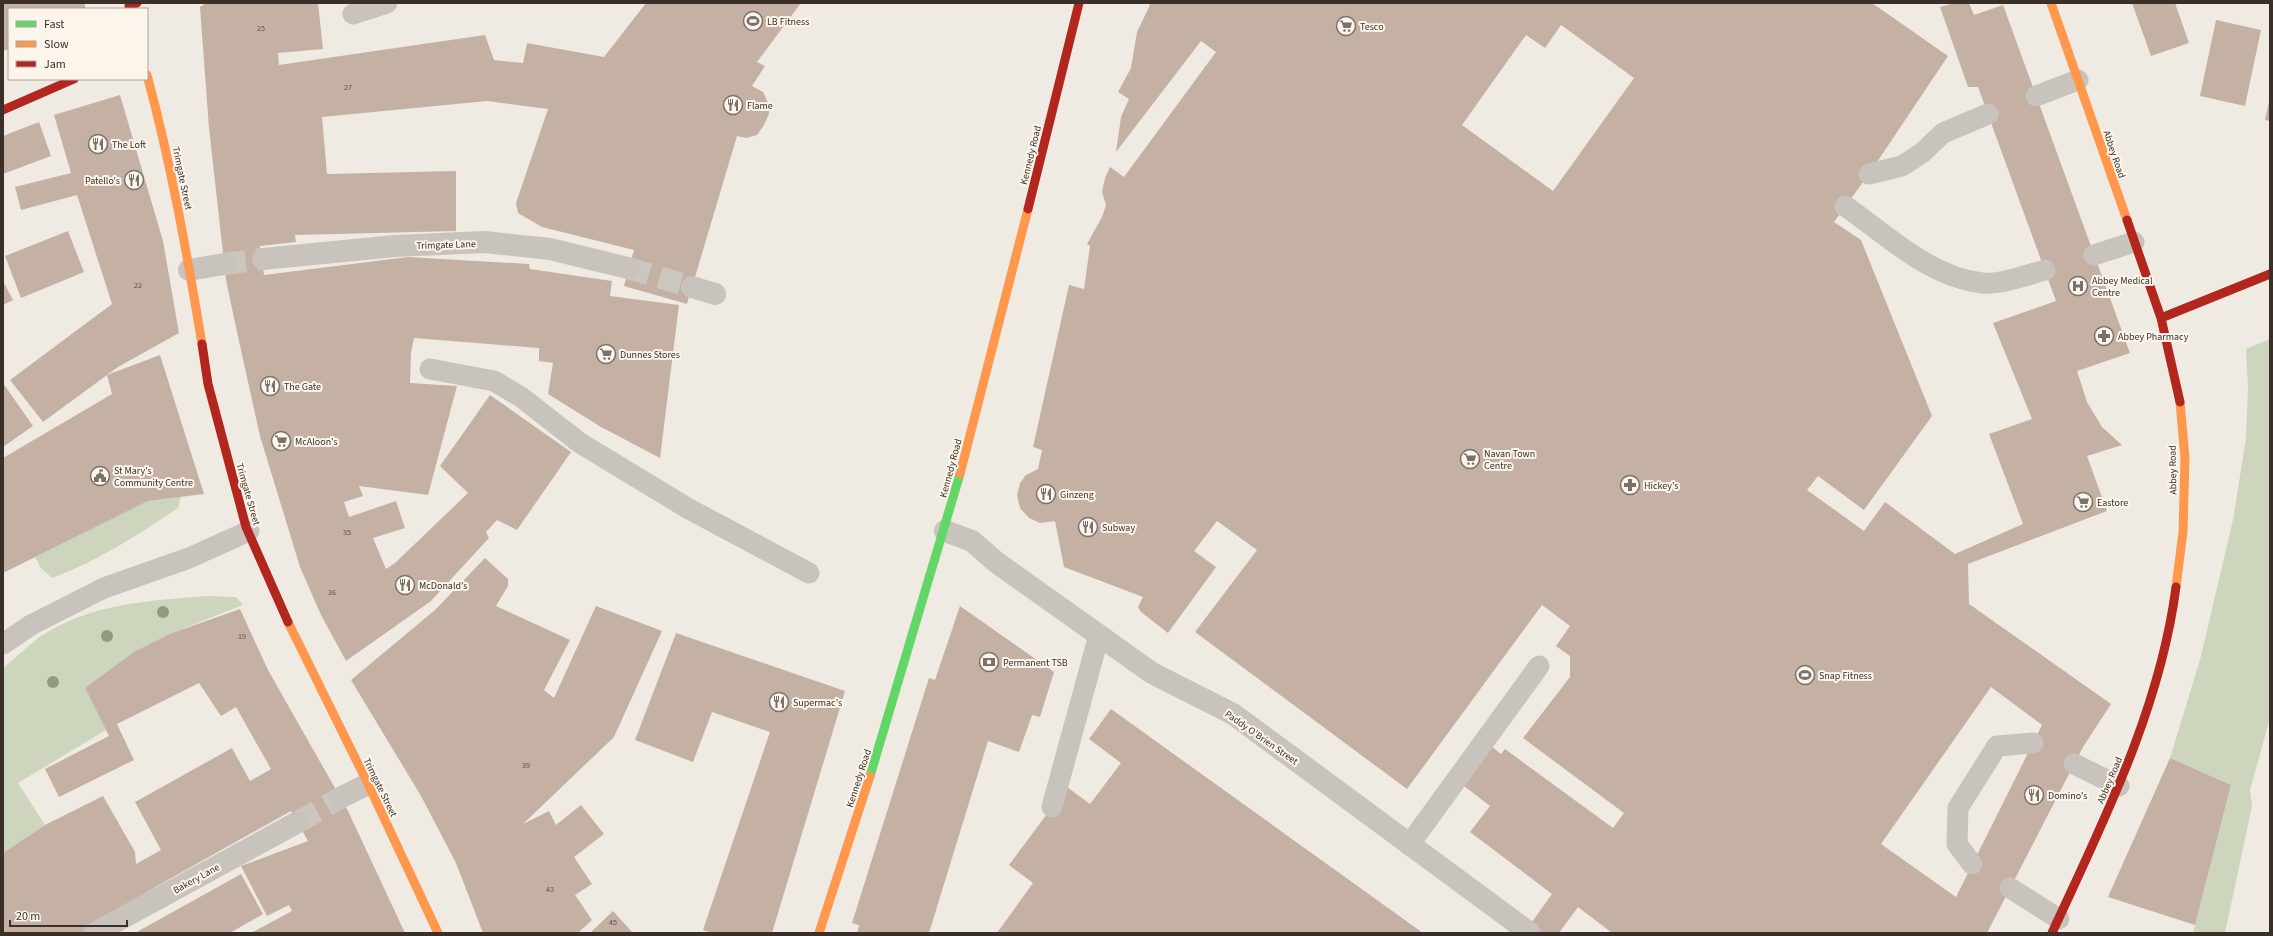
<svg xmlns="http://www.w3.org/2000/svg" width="2273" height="936" viewBox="0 0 2273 936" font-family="'Source Sans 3',sans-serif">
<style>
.green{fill:#cdd6bc}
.building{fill:#c4b1a4;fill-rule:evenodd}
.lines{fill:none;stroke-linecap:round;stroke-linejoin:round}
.street-tunnel{stroke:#cbc6be;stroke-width:22;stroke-dasharray:22 11;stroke-linecap:butt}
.lane{stroke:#c8c3bc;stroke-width:21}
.street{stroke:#c8c3bc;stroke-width:22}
.fast{stroke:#63d668;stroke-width:9}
.slow{stroke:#ff974d;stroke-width:9}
.jam{stroke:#b3261e;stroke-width:9}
.tree{fill:#909b7e}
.labels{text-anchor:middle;stroke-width:4;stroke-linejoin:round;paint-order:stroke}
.number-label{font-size:8px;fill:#5c5048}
.poi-label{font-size:10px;fill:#3a3029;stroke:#fbf5eb;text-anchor:start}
.street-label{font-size:10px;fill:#3a3029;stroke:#fbf5eb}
</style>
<rect width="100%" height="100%" fill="#efebe3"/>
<path class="green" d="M2270 339V718L2250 790 2252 806 2225 933H2193L2231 785 2170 758 2200 660 2233 520 2246 438 2248 388 2246 349Z
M181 497 178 508C138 535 98 561 52 578L41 568 35 557 148 501Z
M206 596 236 597 243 605 172 633 85 688 106 730 18 783 45 825 3 853V668C16 658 28 645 41 636 92 603 147 601 206 596Z"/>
<path class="building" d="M3 3H84L86 9H9V49L3 51Z
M206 3H318L323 49 278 53 279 65 485 35 494 60 523 63 527 43 604 57 646 3H801L757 62 765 66 752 86 763 92 768 103 769 114 764 125 757 135 746 138 737 136 687 304 624 286 634 250 542 227 518 213 516 203 548 109 487 101 322 117 327 174 456 171V231L295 235 296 242 260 246 264 275 408 257 529 264 530 269 612 281 610 296 679 305 660 458 601 427 548 394 553 363 539 361V348L414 338 411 353 410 383 457 386 428 495 359 486 363 496 344 502 349 517 396 501 405 528 373 538 386 569 395 563 468 493 440 466 490 395 571 452 517 530 497 520 486 532 489 538 431 601 346 661 321 615 300 567 260 436 237 332 226 280 209 128 200 7Z
M1148 3H1872L1948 56 1869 174 1834 222 1861 240 1932 416 1864 510 1818 476 1807 490 1864 531 1885 502 1955 554 2023 524 1989 434 2032 419 1993 323 2056 301 1978 87H1968L1940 7 1955 3H1969L1974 15 2003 5 2130 353 2077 371 2087 402 2102 427 2122 445 2087 456 2107 511 1968 564 1969 604 2111 704 2083 747 1987 933H1612L1578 907 1559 933H1524L1552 894 1470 832 1490 806 1464 786 1492 747 1501 754 1505 749 1613 828 1624 813 1523 738 1570 677V656L1556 646 1570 626 1542 605 1407 789 1195 632 1257 550 1217 521 1194 551 1216 567 1168 633 1141 612 1138 607 1143 597 1064 567 1055 521 1040 523 1029 518 1020 508 1017 495 1020 483 1026 475 1038 469 1042 450 1033 447 1069 285 1084 289 1090 246 1087 244 1102 217 1106 205 1102 192 1105 178 1110 167 1124 177 1216 52 1201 41 1116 152 1121 117 1129 99 1118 92 1131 68 1137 32 1150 5ZM1561 25 1634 78 1553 191 1462 125 1526 35 1545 48ZM1991 687 2042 725 1956 897 1881 844Z
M2132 3H2175L2189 43 2151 56Z
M2216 20 2261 30 2245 106 2200 96Z
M120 95 163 241 179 333 118 367 107 375 160 355 204 494 148 501 3 573V458L112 394 107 375 43 422 10 380 112 304 77 195 21 210 15 187 71 173 54 115Z
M2269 102H2270V121L2265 120Z
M39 122 51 156 3 174V136Z
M68 231 84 272 21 298 5 256Z
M3 281 13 300 3 305Z
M3 383 33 426 3 447Z
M485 558 508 579V586L496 606 570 640 544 690 554 698 596 606 662 631 614 737 523 824 549 811 556 825 581 805 604 834 574 857 592 884 575 895 592 920 578 933H483L456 863 421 796 351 680 435 610Z
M960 606 1054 672 1040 717 1032 715 1019 752 988 741 929 933H857L859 925 852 923 929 678 935 680Z
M240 609 268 670 348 811 405 933H251L292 911 289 905 267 916 241 866 308 841 291 811 150 890 82 933H3V853L45 825 103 796 135 852 136 864 161 850 135 802 232 748 250 781 271 769 236 707 221 716 199 683 117 724 134 760 59 797 45 769 109 736 85 688 134 652 172 633Z
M676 633 845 691 772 933H712L703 930 770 732 712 712 693 762 635 740Z
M1111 709 1423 933H997L1033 883 1009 865 1067 787 1090 804 1121 763 1089 739Z
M2170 758 2231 785 2195 925 2108 897Z
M241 874 263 914 230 933H135Z
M613 911 633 933H590Z"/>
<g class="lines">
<path class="street-tunnel" d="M224 264 263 259
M628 268 692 287
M298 822 340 798"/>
<path class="lane" d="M353 14 387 3
M2036 96 2078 80
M1869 174 1902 166 1922 153 1943 133 1988 114
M1845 206C1887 235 1929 277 1982 283 2000 285 2027 275 2045 270
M2094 255 2134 242
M430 369 494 381 521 397 580 443 689 509 809 573
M3 644 31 625 104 588 189 558 249 531
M2074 764 2119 786
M1052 807 1099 635
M1409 845 1539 666
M1972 864 1957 844 1958 808 1997 746 2033 743
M2010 888 2059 919"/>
<path class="street" d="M263 259 395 246 485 242 550 249 628 268
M189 270 224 264
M692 287 715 294
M945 531 972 541 996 562 1152 673 1233 714 1530 933
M340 798 368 784
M95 933 298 822"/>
<path class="fast" d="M870 776 960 474"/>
<path class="slow" d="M2051 3 2127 220
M147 75C171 163 187 254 202 344
M960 474 1028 209
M2176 587 2183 532 2185 458 2180 402
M288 622 368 784 438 933
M819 933 870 776"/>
<path class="jam" d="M129 6 137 3
M3 110 74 79
M1028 209 1079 3
M2127 220 2161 318 2180 402
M2161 318 2270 274
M202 344 208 384 246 527 288 622
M2052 933C2103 822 2160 710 2176 587"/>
</g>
<g class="tree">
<circle cx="163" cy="612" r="6"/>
<circle cx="107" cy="636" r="6"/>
<circle cx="53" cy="682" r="6"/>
</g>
<defs>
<g id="stadium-ring" transform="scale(1)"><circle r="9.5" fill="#fbf5eb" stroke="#79716a" stroke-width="1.5"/><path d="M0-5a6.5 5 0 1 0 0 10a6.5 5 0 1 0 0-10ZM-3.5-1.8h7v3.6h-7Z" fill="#79716a"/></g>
<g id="supermarket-ring" transform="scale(1)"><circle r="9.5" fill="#fbf5eb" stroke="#79716a" stroke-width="1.5"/><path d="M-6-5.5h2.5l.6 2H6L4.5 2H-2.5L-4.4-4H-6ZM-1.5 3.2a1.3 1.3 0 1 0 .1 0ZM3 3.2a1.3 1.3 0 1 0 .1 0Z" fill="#79716a"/></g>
<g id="restaurant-ring" transform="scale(1)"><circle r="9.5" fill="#fbf5eb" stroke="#79716a" stroke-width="1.5"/><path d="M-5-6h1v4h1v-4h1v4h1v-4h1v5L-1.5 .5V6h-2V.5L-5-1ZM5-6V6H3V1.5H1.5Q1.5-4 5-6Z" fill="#79716a"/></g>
<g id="hospital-ring" transform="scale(1)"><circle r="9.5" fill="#fbf5eb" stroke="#79716a" stroke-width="1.5"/><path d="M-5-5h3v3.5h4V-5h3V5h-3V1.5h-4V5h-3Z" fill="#79716a"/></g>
<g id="pharmacy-ring" transform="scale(1)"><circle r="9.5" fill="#fbf5eb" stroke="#79716a" stroke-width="1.5"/><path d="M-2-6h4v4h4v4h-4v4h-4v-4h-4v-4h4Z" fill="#79716a"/></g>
<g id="civic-ring" transform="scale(1)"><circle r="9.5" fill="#fbf5eb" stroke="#79716a" stroke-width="1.5"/><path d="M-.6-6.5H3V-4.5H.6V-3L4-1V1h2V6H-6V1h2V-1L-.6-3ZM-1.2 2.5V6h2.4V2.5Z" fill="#79716a"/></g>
<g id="bank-ring" transform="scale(1)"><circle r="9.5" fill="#fbf5eb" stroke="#79716a" stroke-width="1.5"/><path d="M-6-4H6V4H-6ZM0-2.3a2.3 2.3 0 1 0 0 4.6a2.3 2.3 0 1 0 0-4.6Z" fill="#79716a"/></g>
</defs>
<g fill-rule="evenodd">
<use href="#stadium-ring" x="753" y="21"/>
<use href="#supermarket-ring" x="1346" y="26"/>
<use href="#restaurant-ring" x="733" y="105"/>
<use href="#restaurant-ring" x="98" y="144"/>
<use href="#restaurant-ring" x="134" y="180"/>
<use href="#hospital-ring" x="2078" y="286"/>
<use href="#pharmacy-ring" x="2104" y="336"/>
<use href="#supermarket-ring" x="606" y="354"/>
<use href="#restaurant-ring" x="270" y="386"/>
<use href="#supermarket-ring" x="281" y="441"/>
<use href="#supermarket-ring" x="1470" y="459"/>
<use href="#civic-ring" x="100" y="476"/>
<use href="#pharmacy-ring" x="1630" y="485"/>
<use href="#restaurant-ring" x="1046" y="494"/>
<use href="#supermarket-ring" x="2083" y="502"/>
<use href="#restaurant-ring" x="1088" y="527"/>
<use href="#restaurant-ring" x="405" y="585"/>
<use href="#bank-ring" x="989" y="662"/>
<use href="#stadium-ring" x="1805" y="675"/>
<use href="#restaurant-ring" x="779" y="702"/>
<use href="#restaurant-ring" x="2034" y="795"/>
</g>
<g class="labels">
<g class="number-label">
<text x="261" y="31">25</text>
<text x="348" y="90">27</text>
<text x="138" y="288">22</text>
<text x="347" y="535">35</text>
<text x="332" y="595">36</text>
<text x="242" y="639">19</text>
<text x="526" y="768">39</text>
<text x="550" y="892">43</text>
<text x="613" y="925">45</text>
</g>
<g class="poi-label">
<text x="767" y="25">LB Fitness</text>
<text x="1360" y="30">Tesco</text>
<text x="747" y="109">Flame</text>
<text x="112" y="148">The Loft</text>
<text x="120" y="184" text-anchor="end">Patello's</text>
<text x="2092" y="284">Abbey Medical<tspan x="2092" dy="12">Centre</tspan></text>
<text x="2118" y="340">Abbey Pharmacy</text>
<text x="620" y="358">Dunnes Stores</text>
<text x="284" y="390">The Gate</text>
<text x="295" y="445">McAloon's</text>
<text x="1484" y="457">Navan Town<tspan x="1484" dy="12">Centre</tspan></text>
<text x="114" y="474">St Mary's<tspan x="114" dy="12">Community Centre</tspan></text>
<text x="1644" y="489">Hickey's</text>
<text x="1060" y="498">Ginzeng</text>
<text x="2097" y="506">Eastore</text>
<text x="1102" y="531">Subway</text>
<text x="419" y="589">McDonald's</text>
<text x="1003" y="666">Permanent TSB</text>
<text x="1819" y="679">Snap Fitness</text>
<text x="793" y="706">Supermac's</text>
<text x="2048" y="799">Domino's</text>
</g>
<g class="street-label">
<text transform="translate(2115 154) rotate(71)" y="4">Abbey Road</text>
<text transform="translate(1030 155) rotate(-76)" y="4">Kennedy Road</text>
<text transform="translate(183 178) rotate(78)" y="4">Trimgate Street</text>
<text transform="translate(446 244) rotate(-2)" y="4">Trimgate Lane</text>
<text transform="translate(950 468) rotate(-75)" y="4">Kennedy Road</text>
<text transform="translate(2172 470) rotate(-91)" y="4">Abbey Road</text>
<text transform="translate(249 494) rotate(74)" y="4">Trimgate Street</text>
<text transform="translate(1262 737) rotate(35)" y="4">Paddy O'Brien Street</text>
<text transform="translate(858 778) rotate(-72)" y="4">Kennedy Road</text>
<text transform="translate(2109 780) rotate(-67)" y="4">Abbey Road</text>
<text transform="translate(381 787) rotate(64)" y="4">Trimgate Street</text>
<text transform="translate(196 878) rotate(-29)" y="4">Bakery Lane</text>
</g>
</g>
<rect width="2273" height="936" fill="none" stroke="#3a3029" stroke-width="8"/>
<rect x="8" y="8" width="140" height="72" fill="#fbf5eb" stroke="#aea69d"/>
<rect x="16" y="21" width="20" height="6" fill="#63d668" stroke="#aea69d"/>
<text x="44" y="28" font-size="12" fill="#3a3029">Fast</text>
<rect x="16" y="41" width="20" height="6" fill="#ff974d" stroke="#aea69d"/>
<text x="44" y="48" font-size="12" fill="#3a3029">Slow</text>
<rect x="16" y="61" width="20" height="6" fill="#b3261e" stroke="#aea69d"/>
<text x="44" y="68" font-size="12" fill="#3a3029">Jam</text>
<path d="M10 920v6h117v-6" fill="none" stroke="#3a3029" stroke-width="2"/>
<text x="16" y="920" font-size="12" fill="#3a3029" stroke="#fbf5eb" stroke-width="3" paint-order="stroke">20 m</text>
</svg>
